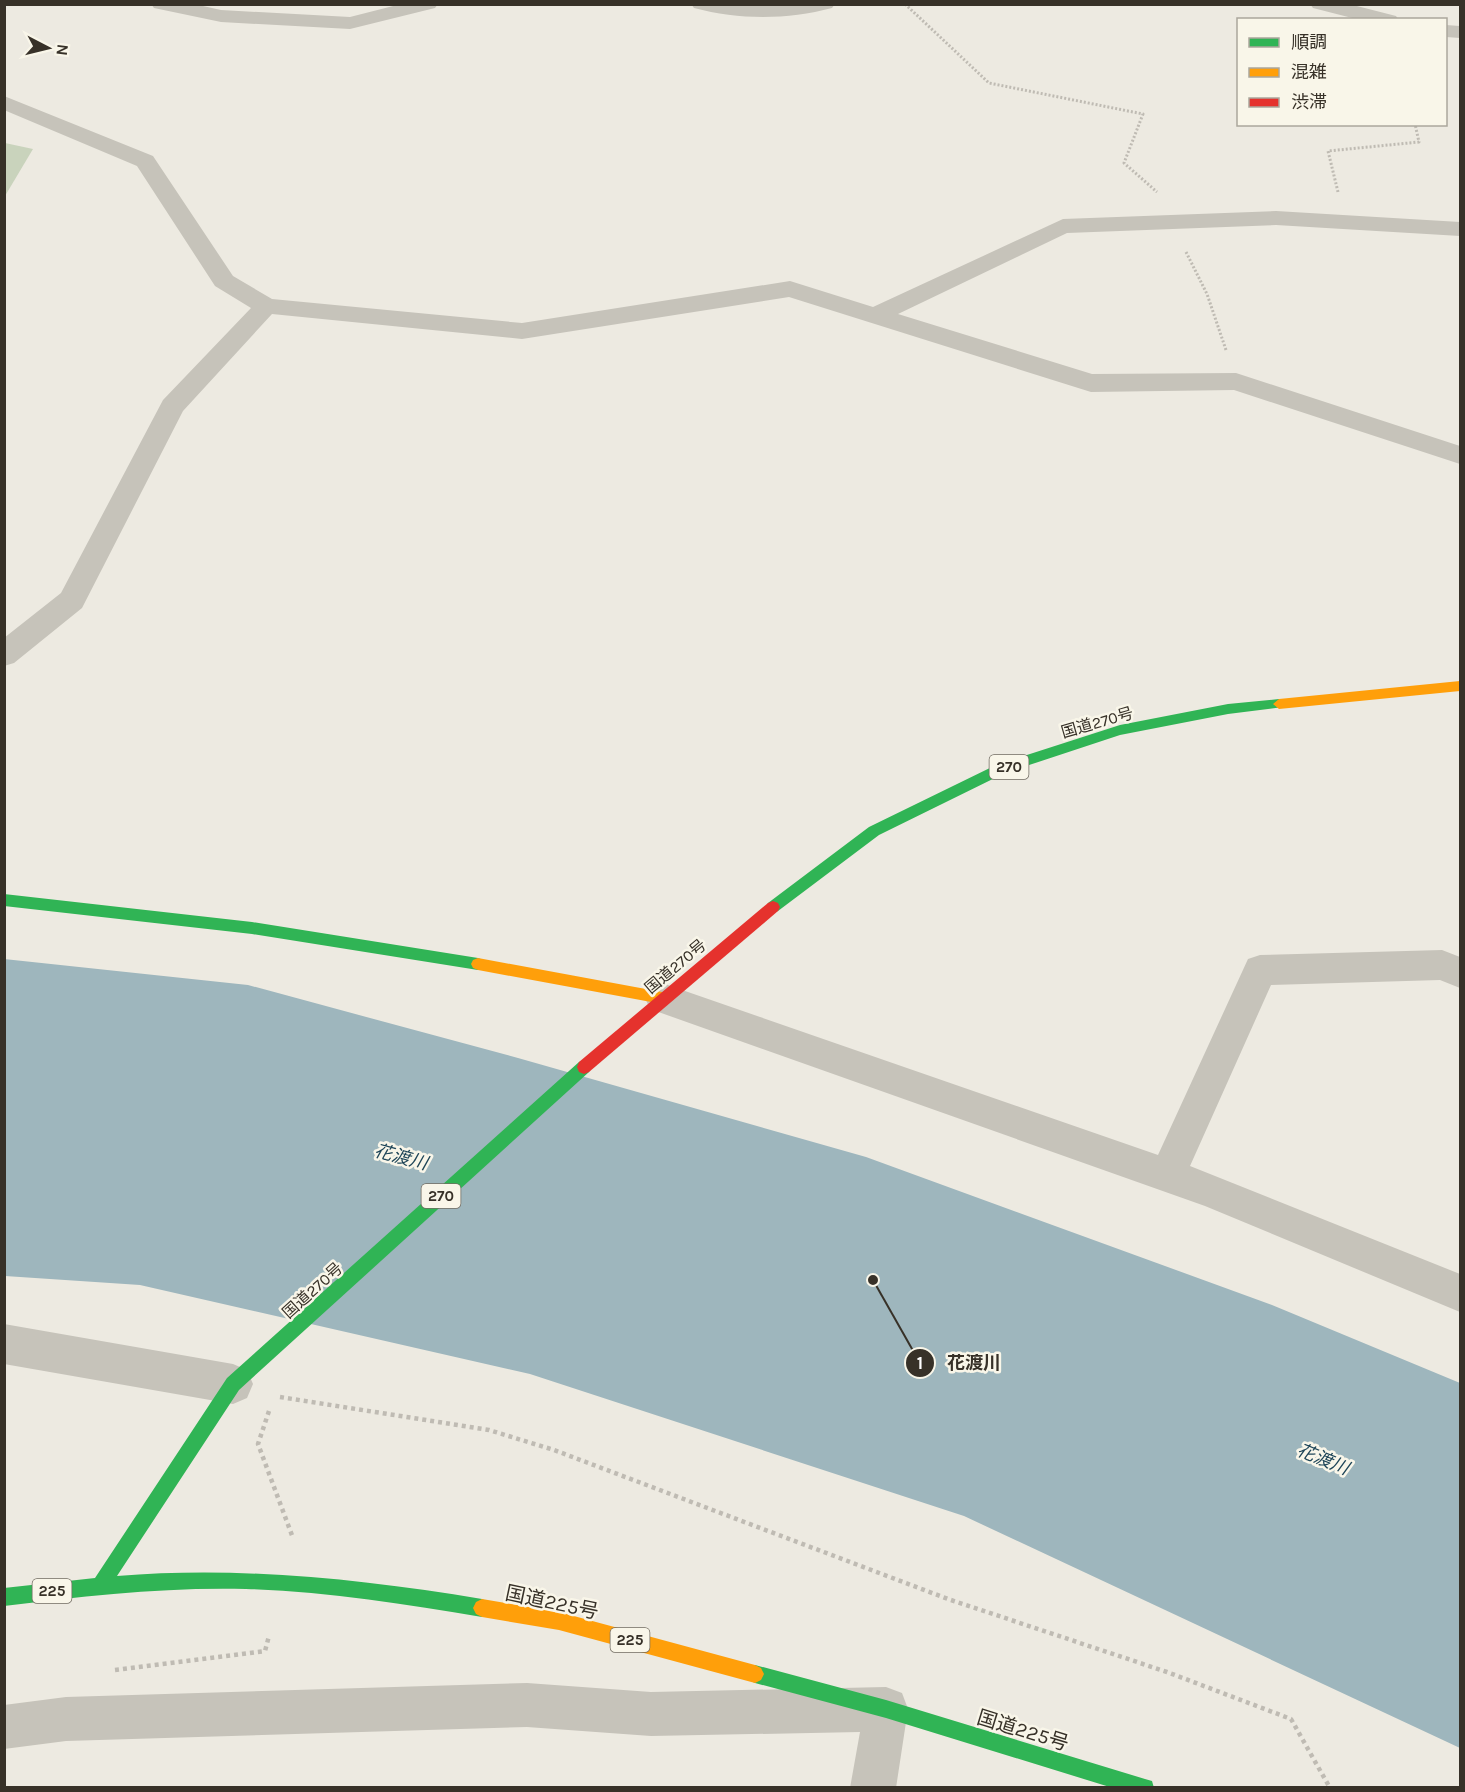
<svg xmlns="http://www.w3.org/2000/svg" width="1465" height="1792" viewBox="0 0 1465 1792" font-family="Karla,'Noto Sans JP',sans-serif">
<style>
.green{fill:#c9d3bc}
.water{fill:#9eb6bd}
.lines{fill:none;stroke-linecap:round;stroke-linejoin:round}
.path-far1{stroke:#bfbbb3;stroke-width:3;stroke-dasharray:2 2;stroke-linecap:butt}
.path{stroke:#bfbbb3;stroke-width:4.5;stroke-dasharray:4 4;stroke-linecap:butt}
.street{fill:#c6c3ba;fill-rule:evenodd}
.fast{fill:#30b455;fill-rule:evenodd}
.slow{fill:#ff9f0a;fill-rule:evenodd}
.jam{fill:#e5322d;fill-rule:evenodd}
.labels{text-anchor:middle;stroke-width:5;stroke-linejoin:round;paint-order:stroke}
.shield{fill:#f9f6e9;stroke:#716c62;stroke-width:1.5}
.shield-label{font-size:15px;font-weight:bold;fill:#373128}
.street-label{font-size:16px;fill:#373128;stroke:#f9f6e9}
.water-label{font-size:18px;font-style:italic;fill:#1e4558;stroke:#f9f6e9}
.near-street-label{font-size:20px;fill:#373128;stroke:#f9f6e9}
.leader{fill:none;stroke:#373128;stroke-width:2}
.callout-dot{fill:#373128;stroke:#f9f6e9;stroke-width:2}
.mark-label{font-size:18px;text-anchor:middle;font-weight:bold;fill:#fff}
.callout-label{font-size:18px;text-anchor:middle;font-weight:bold;fill:#373128;stroke:#f9f6e9;stroke-width:5;stroke-linejoin:round;paint-order:stroke}
</style>
<rect width="100%" height="100%" fill="#edeae1"/>
<path class="green" d="M5 143 33 149 5 196 4 143Z"/>
<path class="water" d="M4 959 248 985 518 1058 866 1157 1272 1305 1460 1383V1748L964 1516 530 1374 140 1285 5 1276Z"/>
<g class="lines">
<path class="path-far1" d="M905 4 989 83 1143 114 1124 163 1157 192
M1338 192 1328 151 1419 142 1415 124
M1186 252 1207 294 1226 350"/>
<path class="path" d="M280 1397 489 1430 554 1450 948 1599 1167 1672 1291 1719 1330 1788
M269 1411 258 1444 293 1538
M115 1670 265 1651 269 1636"/>
<path class="street" d="M151 4H194L221 10 350 17 401 4H438L435 8 350 29 221 22 154 8Z
M691 4H835L832 8C787 20 739 20 694 8Z
M1310 4H1349L1396 16 1399 20H1360L1313 8Z
M1446 25 1460 26V38L1446 37Z
M4 96 153 156 233 276 272 299 522 323 790 281 873 307 1063 219 1276 211 1460 222V236L1276 225 1067 233 898 314 1092 374 1236 373 1460 446V464L1234 390 1091 392 789 297 522 339 272 314 183 411 82 608 14 663 4 666V638L61 593 163 400 251 308 215 286 137 166 4 110Z
M1442 950 1460 957V988L1440 980 1271 985 1190 1166 1460 1274V1312L1205 1206 650 1009 645 998 650 987 662 983 1158 1155 1248 959 1260 955Z
M4 1324 233 1364 247 1370 253 1384 247 1398 233 1404 4 1364Z
M527 1683 651 1692 886 1687 902 1693 908 1709 896 1788H850L860 1732 651 1736 527 1727 66 1741 4 1749V1705L66 1697Z"/>
<path class="fast" d="M1279 699 1283 701 1285 704 1283 707 1228 714 1120 735 1005 773 879 835 778 911 773 913 768 911 766 907 768 903 869 827 996 765 1120 725 1228 704Z
M4 894 252 922 478 958 483 960 485 964 483 968 478 970 252 934 4 906Z
M584 1060 589 1062 591 1067 589 1072 239 1390 117 1576C240 1566 360 1579 482 1599L488 1602 491 1608 488 1614 482 1617C404 1604 325 1591 246 1589 165 1587 85 1596 4 1606V1588L95 1578 227 1378 579 1062Z
M755 1665 886 1700 1145 1779 1152 1781 1154 1788H1113L886 1718 755 1683 749 1680 746 1674 749 1668Z"/>
<path class="slow" d="M1460 681V691L1279 709 1273 704 1279 699Z
M478 958 662 992 667 994 669 998 667 1002 662 1004 478 970 473 968 471 964 473 960Z
M482 1599 559 1612 755 1665 761 1668 764 1674 761 1680 755 1683 559 1630 482 1617 476 1614 473 1608 476 1602Z"/>
<path class="jam" d="M773 901 778 903 780 907 778 911 589 1072 584 1074 579 1072 577 1067 579 1062 768 903Z"/>
</g>
<g class="labels">
<g class="shield">
<rect x="989.5" y="755" width="39" height="24" rx="4.5"/>
<rect x="421.5" y="1184" width="39" height="24" rx="4.5"/>
<rect x="32.5" y="1579" width="39" height="24" rx="4.5"/>
<rect x="610.5" y="1628" width="39" height="24" rx="4.5"/>
</g>
<g class="shield-label">
<text x="1009" y="772">270</text>
<text x="441" y="1201">270</text>
<text x="52" y="1596">225</text>
<text x="630" y="1645">225</text>
</g>
<g class="street-label">
<text transform="translate(1097 722) rotate(-16)" y="6">国道270号</text>
<text transform="translate(675 966) rotate(-40)" y="6">国道270号</text>
<text transform="translate(312 1290) rotate(-42)" y="6">国道270号</text>
</g>
<g class="water-label">
<text transform="translate(401 1157) rotate(15)" y="6">花渡川</text>
<text transform="translate(1323 1459) rotate(22)" y="6">花渡川</text>
</g>
<g class="near-street-label">
<text transform="translate(552 1602) rotate(12)" y="7">国道225号</text>
<text transform="translate(1023 1730) rotate(17)" y="7">国道225号</text>
</g>
</g>
<path class="leader" d="M873 1280L920 1363"/>
<g class="callout-dot">
<circle cx="873" cy="1280" r="6"/>
<circle cx="920" cy="1363" r="15"/>
</g>
<g class="mark-label">
<text x="920" y="1369">1</text>
</g>
<g class="callout-label">
<text x="974" y="1369">花渡川</text>
</g>
<rect width="1465" height="1792" fill="none" stroke="#373128" stroke-width="12"/>
<rect x="1237" y="18" width="210" height="108" fill="#f9f6e9" stroke="#aba79c" stroke-width="1.5"/>
<rect x="1249" y="38" width="30" height="9" fill="#30b455" stroke="#aba79c" stroke-width="1.5"/>
<text x="1291" y="48" font-size="18" fill="#373128">順調</text>
<rect x="1249" y="68" width="30" height="9" fill="#ff9f0a" stroke="#aba79c" stroke-width="1.5"/>
<text x="1291" y="78" font-size="18" fill="#373128">混雑</text>
<rect x="1249" y="98" width="30" height="9" fill="#e5322d" stroke="#aba79c" stroke-width="1.5"/>
<text x="1291" y="108" font-size="18" fill="#373128">渋滞</text>
<g transform="translate(48 48) rotate(97)" stroke="#f9f6e9" stroke-width="4.5" paint-order="stroke">
<path d="M0-4.5L10 22L0 15L-10 22Z" fill="#373128"/>
<text y="-9" font-size="16" font-weight="bold" text-anchor="middle" fill="#373128">N</text>
</g>
</svg>
